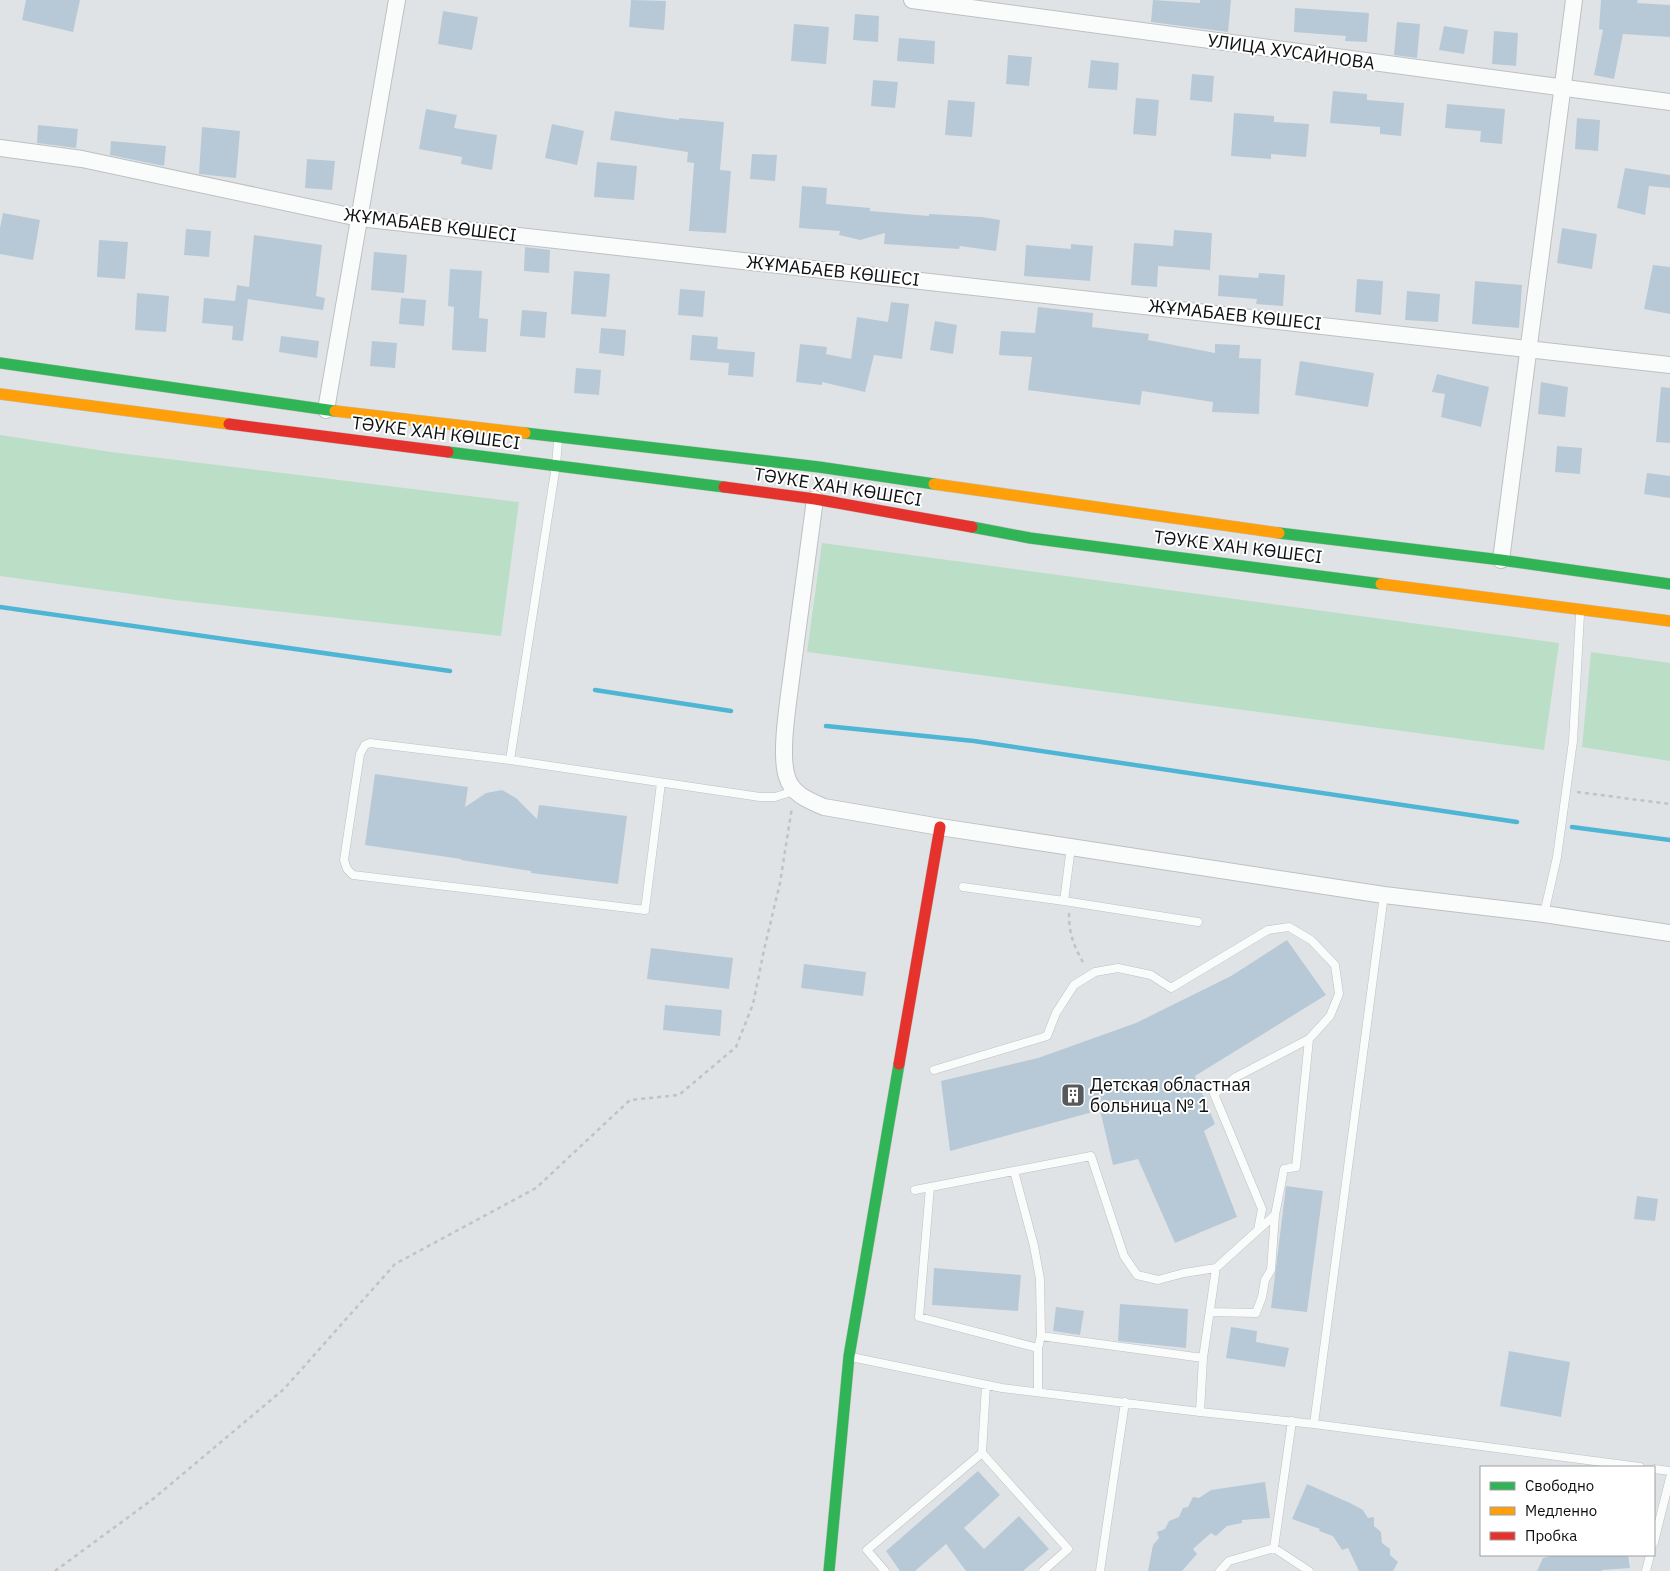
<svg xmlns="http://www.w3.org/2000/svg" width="1670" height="1571" viewBox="0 0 1670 1571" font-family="'IBM Plex Sans',sans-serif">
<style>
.green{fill:#badfc6}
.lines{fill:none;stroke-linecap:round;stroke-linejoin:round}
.stream{stroke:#4fb5d4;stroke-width:4.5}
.building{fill:#b7c9d6}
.lane-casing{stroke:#bec0c1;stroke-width:9}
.street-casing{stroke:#bec0c1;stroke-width:18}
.fast-casing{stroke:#bec0c1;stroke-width:12}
.slow-casing{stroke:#bec0c1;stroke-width:12}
.jam-casing{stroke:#bec0c1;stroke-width:12}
.path{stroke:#c1c2c3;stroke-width:2.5;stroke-dasharray:4 4;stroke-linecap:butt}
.lane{stroke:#fafbfb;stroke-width:8}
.street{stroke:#fafbfb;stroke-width:16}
.fast{stroke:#30b455;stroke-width:11}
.slow{stroke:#ff9f0a;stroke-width:11}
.jam{stroke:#e5322d;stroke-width:11}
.labels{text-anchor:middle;stroke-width:4;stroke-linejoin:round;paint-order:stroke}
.street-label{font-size:18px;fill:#0d0f10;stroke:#fff}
.poi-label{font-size:18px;fill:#0d0f10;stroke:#fff;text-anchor:start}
</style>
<rect width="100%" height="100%" fill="#e0e3e5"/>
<path class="green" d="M0 435 111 452 519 502 501 636 175 600 0 576Z
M822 543 1559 643 1544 750 807 652Z
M1591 652 1670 663V761L1582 747Z"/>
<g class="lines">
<path class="stream" d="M0 607 450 671
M595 690 731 711
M826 726 974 741 1517 822
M1572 827 1670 840"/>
</g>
<path class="building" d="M26 0H80L73 32 22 20Z
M631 0 666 1 664 30 629 27Z
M1153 0 1200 3V0H1231L1228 32 1151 22Z
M1601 0H1638L1637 3 1670 5V37L1623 34 1614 79 1594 75 1603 30 1599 29Z
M1295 8 1369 13 1367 42 1345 41 1346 36 1294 32Z
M443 11 478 17 472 50 438 44Z
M855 14 879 16 878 42 853 40Z
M1397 22 1420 24 1417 58 1394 55Z
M794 24 829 27 826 64 791 61Z
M1444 26 1468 30 1464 54 1439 50Z
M1494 31 1518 33 1516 66 1492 64Z
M899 38 935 41 934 64 897 61Z
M1008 55 1032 57 1029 86 1006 84Z
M1091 60 1119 63 1117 90 1088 88Z
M1192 74 1214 76 1212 102 1190 100Z
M873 80 898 82 895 108 871 106Z
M1333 91 1367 94V100L1404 103 1401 136 1380 134V127L1330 123Z
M1136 98 1159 100 1156 136 1133 134Z
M948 100 975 102 972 137 945 135Z
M1447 104 1505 109 1502 144 1480 142 1481 131 1445 128Z
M426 109 457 115 454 128 497 135 492 170 461 164 462 157 419 149Z
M615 111 679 120V118L724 122 720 170 731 171 726 233 689 231 694 163 687 162 688 152 610 140Z
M1234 113 1274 116V122L1309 124 1306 157 1271 154V159L1231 156Z
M1577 118 1600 120 1598 151 1575 149Z
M552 124 584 131 577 165 545 158Z
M38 125 78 129 76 148 37 143Z
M202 127 240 131 236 178 199 174Z
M111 141 166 146 164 166 110 155Z
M752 154 777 155 775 181 750 179Z
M307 159 335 161 332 190 305 188Z
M597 162 637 166 634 200 594 197Z
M1625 168 1670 175V188L1649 186 1645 215 1617 208Z
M802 186 827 188 826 204 870 208V211L929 216V214L982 217 1000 220 996 251 960 246 959 249 884 244 885 233 860 240 839 235 840 231 799 228Z
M3 213 40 220 33 260 0 254V228Z
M1562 228 1597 234 1592 269 1557 263Z
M186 229 211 231 209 257 184 255Z
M1174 230 1212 233 1210 270 1158 266 1157 287 1131 285 1134 243 1173 246Z
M254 235 322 245 316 296 325 298 323 310 248 299 243 341 232 340 233 326 202 323 204 298 235 301 237 285 249 287Z
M99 240 128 242 125 279 97 277Z
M1071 244 1093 246 1090 281 1024 276 1026 245 1071 249Z
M525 247 550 250 549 273 524 271Z
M374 252 407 255 404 293 371 290Z
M1653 265 1670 267V314L1644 309Z
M450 269 482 271 479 318 488 319 486 352 452 350 454 307 448 306Z
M574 271 610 274 606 317 571 314Z
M1259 273 1285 275 1283 306 1256 304 1257 299 1218 296 1219 275 1258 278Z
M1357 279 1383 281 1381 315 1355 312Z
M1475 281 1522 285 1519 328 1472 324Z
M680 289 705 291 703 317 678 315Z
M1407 291 1440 294 1438 322 1405 320Z
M137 293 169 296 166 332 135 330Z
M401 298 426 300 424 326 399 324Z
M891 302 909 304 902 359 874 355 865 392 822 382V385L796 382 800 344 827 347 826 354 851 359 857 317 888 322Z
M1038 307 1093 313 1092 327 1149 334 1148 340 1215 353V344L1240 345 1239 358 1261 359 1259 414 1212 412 1213 402 1142 391 1140 405 1028 390 1032 357 999 355 1001 331 1035 333Z
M522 310 547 312 545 338 520 336Z
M935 321 957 325 953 354 930 350Z
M601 328 626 330 624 356 599 353Z
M692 335 718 337 717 349 755 352 753 377 728 375 729 363 690 360Z
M281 336 319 341 317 358 279 352Z
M372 341 397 343 395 368 370 366Z
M1300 361 1374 373 1368 407 1295 395Z
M576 368 601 370 599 395 574 393Z
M1437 374 1489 387 1481 427 1441 417 1445 394 1432 392Z
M1541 382 1568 387 1565 417 1538 414Z
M1661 387 1670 388V443L1656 442Z
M1557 446 1582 448 1580 474 1555 472Z
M1647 473 1670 476V498L1644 494Z
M375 774 468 787 465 807 486 793 502 790 516 798 537 819 539 805 627 816 618 884 531 873V871L461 860V859L365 845Z
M1287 940 1326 995 1195 1076 1215 1124 1204 1131 1237 1217 1175 1243 1138 1159 1113 1165 1100 1110 950 1151 941 1081 1038 1058 1136 1023 1231 976Z
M651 948 733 958 729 989 647 979Z
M804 964 866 972 863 996 801 988Z
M665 1005 722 1010 720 1036 663 1030Z
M1286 1186 1323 1191 1307 1312 1271 1308Z
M1637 1196 1658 1199 1655 1221 1634 1219Z
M934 1268 1021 1275 1018 1311 932 1305Z
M1120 1304 1188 1309 1186 1348 1118 1341Z
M1056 1307 1084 1311 1080 1335 1053 1331Z
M1231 1327 1257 1331 1256 1342 1289 1348 1285 1367 1226 1358Z
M1509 1351 1570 1362 1561 1417 1500 1406Z
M978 1471 1000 1495 964 1528 984 1549 1019 1516 1049 1549 1023 1571H966L946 1544 915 1571H900L886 1551Z
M1265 1482 1270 1518 1242 1520V1523L1227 1526 1216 1536 1211 1533 1193 1549 1197 1554 1182 1571H1148L1153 1545 1159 1538 1157 1532 1165 1529 1169 1521 1179 1517 1183 1508 1188 1507 1193 1497 1199 1498 1211 1490Z
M1307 1484 1350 1503 1363 1510 1368 1518 1374 1517V1526L1381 1532 1382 1543 1390 1549V1555L1398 1562 1393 1571H1359L1348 1548 1342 1550 1333 1536 1319 1531 1320 1529 1292 1519Z
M1554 1555H1628L1630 1568 1602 1570V1571H1537L1543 1558Z"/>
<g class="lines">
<g class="lane-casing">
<path id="lane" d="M558 441 556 465 510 760 760 797H775L794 791
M510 760 370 743 365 745 360 754 344 860 347 869 353 875 645 910 661 783
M963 887 1064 901 1071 847
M1064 901 1198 922
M1544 914 1557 857 1573 741 1580 614
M934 1070 1047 1036 1056 1013 1074 985 1095 972 1118 968 1151 975 1171 988 1268 930 1289 927 1311 940 1335 965 1339 994 1330 1016 1309 1039 1236 1077 1214 1094 1262 1209 1258 1230 1216 1268 1203 1358
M1014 1171 1034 1246 1040 1279 1041 1336
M930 1187 919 1317 1038 1348
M915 1190 1091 1156 1124 1256 1137 1275 1158 1280 1184 1273 1216 1268
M1258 1230 1275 1215 1284 1169 1296 1167 1309 1039
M1210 1312 1256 1313 1262 1297 1265 1280 1271 1270 1275 1215
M851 1357 1002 1388 1200 1412 1314 1424 1640 1467
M986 1385 982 1453 1068 1549 1043 1571
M1038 1392V1348L1041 1336 1203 1358 1200 1412
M1314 1424 1384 895
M1654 1469 1670 1471
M1654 1542 1670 1478
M1274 1548 1292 1421
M885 1571 867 1550 982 1453
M1100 1571 1125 1402
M1220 1571 1229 1561 1274 1548 1309 1571
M1646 1571 1650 1555"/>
</g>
<g class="street-casing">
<path id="street" d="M912 0 1670 102
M0 148 82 159 359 218 1670 365
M326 410 397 0
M815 499C807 556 800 614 792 672 789 698 779 753 787 777 792 794 808 800 824 807L940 827 1384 895 1544 914 1670 933
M1501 560 1574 0"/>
</g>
<g class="fast-casing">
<path id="fast" d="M0 363 335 411
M525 433 819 467 934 484
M448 452 724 487
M972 527 1030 538 1381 584
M1279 533 1501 560 1670 584
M829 1571 849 1356 899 1064"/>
</g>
<g class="slow-casing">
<path id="slow" d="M0 394 229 424
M335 411 525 433
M934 484 1279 533
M1381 584 1670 621"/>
</g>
<g class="jam-casing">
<path id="jam" d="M229 424 448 452
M724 487 815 499 972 527
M899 1064 940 827"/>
</g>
<path class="path" d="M1577 792 1670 804
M1069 913C1069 936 1074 946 1085 966
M55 1571 153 1499 284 1389 395 1264 536 1188 630 1100 679 1095 736 1047 753 1004 764 950 780 883 792 807"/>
<use href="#lane" class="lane"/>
<use href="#street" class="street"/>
<use href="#fast" class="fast"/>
<use href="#slow" class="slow"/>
<use href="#jam" class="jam"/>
</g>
<defs>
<g id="building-square" transform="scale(1.25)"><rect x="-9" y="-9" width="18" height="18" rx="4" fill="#57595b" stroke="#fff"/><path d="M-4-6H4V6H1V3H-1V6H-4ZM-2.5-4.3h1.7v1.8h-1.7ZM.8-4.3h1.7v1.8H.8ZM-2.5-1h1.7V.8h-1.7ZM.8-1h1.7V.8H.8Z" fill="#fff"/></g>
</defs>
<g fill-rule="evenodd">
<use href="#building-square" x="1073" y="1095"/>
</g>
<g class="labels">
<g class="street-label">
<text transform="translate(1291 52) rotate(8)" y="6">УЛИЦА ХУСАЙНОВА</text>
<text transform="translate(430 225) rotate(7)" y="6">ЖҰМАБАЕВ КӨШЕСІ</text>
<text transform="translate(833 271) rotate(6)" y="6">ЖҰМАБАЕВ КӨШЕСІ</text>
<text transform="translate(1235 315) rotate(6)" y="6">ЖҰМАБАЕВ КӨШЕСІ</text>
<text transform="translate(436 433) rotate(7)" y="6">ТӘУКЕ ХАН КӨШЕСІ</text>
<text transform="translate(838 487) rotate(9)" y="6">ТӘУКЕ ХАН КӨШЕСІ</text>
<text transform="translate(1238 547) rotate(7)" y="6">ТӘУКЕ ХАН КӨШЕСІ</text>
</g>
<g class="poi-label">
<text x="1090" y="1091">Детская областная<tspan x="1090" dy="21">больница № 1</tspan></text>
</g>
</g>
<rect x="1480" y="1466" width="175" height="90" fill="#ffffff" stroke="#9e9f9f"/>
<rect x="1490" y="1482" width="25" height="8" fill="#30b455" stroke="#9e9f9f"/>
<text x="1525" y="1491" font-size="15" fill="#0d0f10">Свободно</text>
<rect x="1490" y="1507" width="25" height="8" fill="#ff9f0a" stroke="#9e9f9f"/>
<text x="1525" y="1516" font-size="15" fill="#0d0f10">Медленно</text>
<rect x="1490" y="1532" width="25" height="8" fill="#e5322d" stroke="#9e9f9f"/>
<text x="1525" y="1541" font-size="15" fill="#0d0f10">Пробка</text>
</svg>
